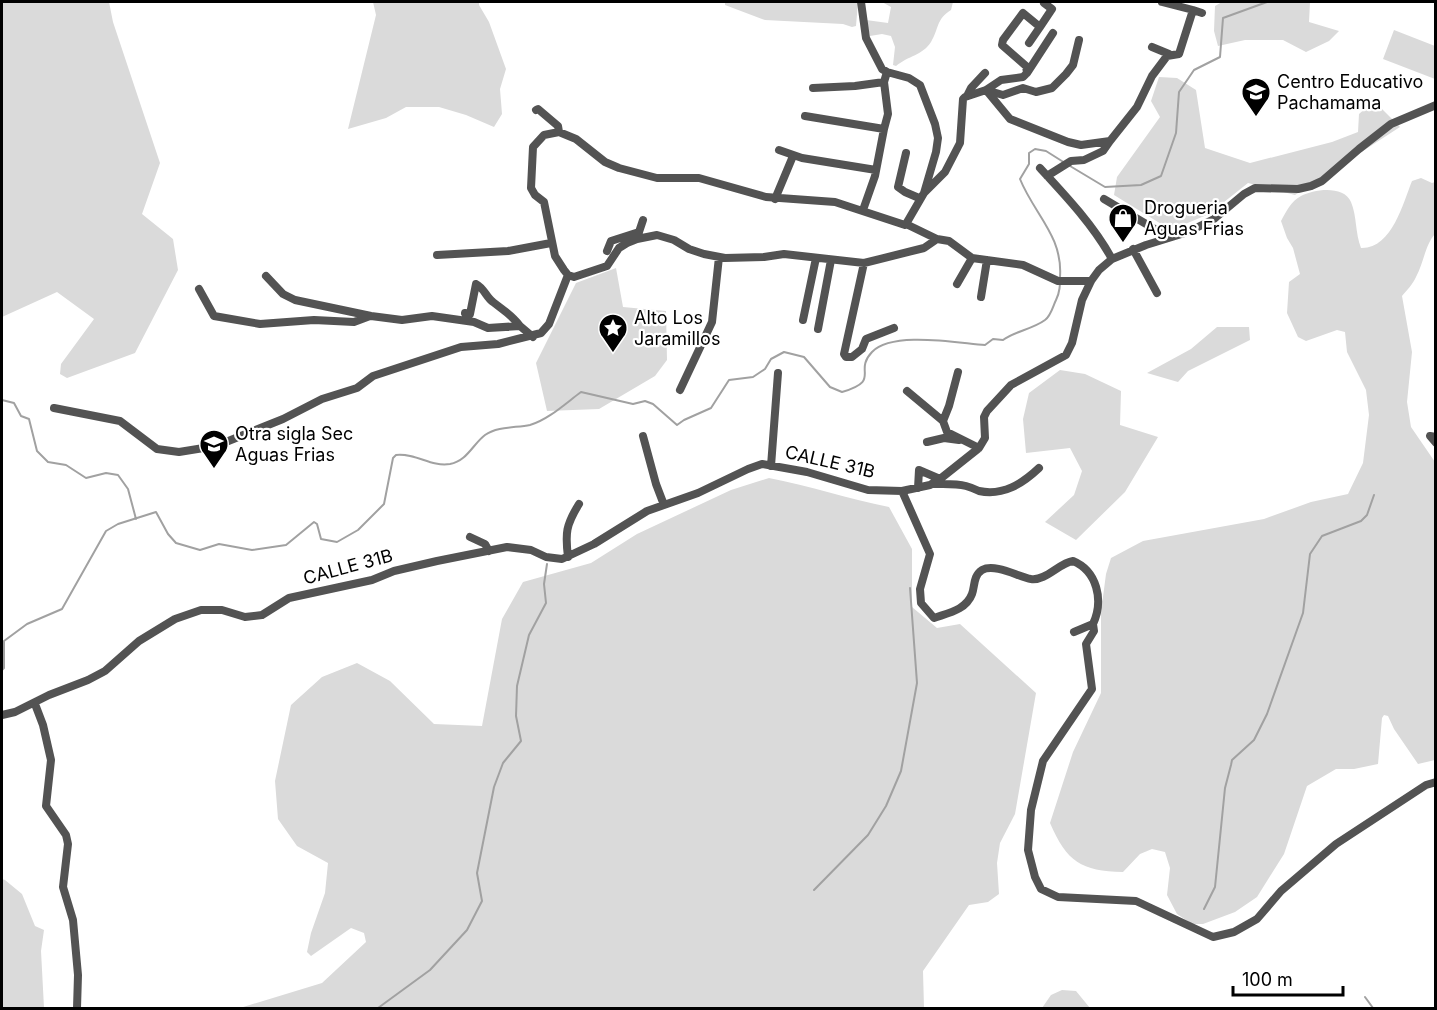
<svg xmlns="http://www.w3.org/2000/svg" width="1437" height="1010" viewBox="0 0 1437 1010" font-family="Inter,sans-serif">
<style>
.green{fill:#dadada}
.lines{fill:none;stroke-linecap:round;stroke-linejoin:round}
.stream{stroke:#a1a1a1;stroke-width:2}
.minor{stroke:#535353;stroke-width:8}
.labels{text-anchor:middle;stroke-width:4.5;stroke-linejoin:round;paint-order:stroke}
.poi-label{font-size:18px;fill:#000;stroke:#fff;text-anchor:start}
.street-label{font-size:18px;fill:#000;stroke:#fff}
</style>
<rect width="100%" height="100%" fill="#fff"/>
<path class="green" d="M2 2H109L113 22 160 163 142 214 173 239 178 270 135 353 67 378 60 374 61 364 94 319 57 292 2 317Z
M373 2H479V5L489 22 506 69 500 89 502 114 494 127 466 115 439 107H406L386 118 348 129 376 15Z
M725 2H858L856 26 852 27 843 24 765 20 725 5Z
M882 2H953L951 10C936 19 939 29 931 42 923 55 908 56 896 66L893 65 895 47 891 36 882 34 870 36 866 20 888 23 891 7Z
M1222 2H1310L1309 22 1339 31 1329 41 1306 52 1283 40H1245L1218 46 1214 31 1215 6Z
M1394 30 1435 46V79L1383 59Z
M1159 77 1177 78 1196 90 1205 148 1250 163 1332 142 1358 132 1359 114 1374 101 1400 127 1295 195 1248 183 1209 214 1171 230 1114 195 1117 177 1160 117 1151 101Z
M1421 178 1432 183 1435 182V234C1425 245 1424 262 1416 277 1413 284 1407 290 1402 296L1412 352 1407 402 1411 427 1435 462V760L1418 764 1394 729 1388 716 1384 715 1382 718 1378 764 1354 769H1336L1307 786 1284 854 1257 897 1235 912 1203 924H1192L1177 914 1167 895 1170 868 1165 852 1152 849 1140 854 1123 872C1081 871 1067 862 1050 823L1073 752 1101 693V612L1106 574 1111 558 1143 541 1264 519 1311 502 1348 494 1363 463 1369 415 1366 390 1347 352 1345 332 1337 330 1306 341 1298 337 1287 313 1289 282 1300 274 1293 248 1287 238 1281 221C1286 212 1291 201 1301 196 1314 189 1344 185 1351 202 1357 216 1355 233 1361 248 1392 249 1403 203 1412 181Z
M616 268 623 307 666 311 667 360 655 376 599 409 547 411 536 363 576 283Z
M1217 327H1249L1250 340 1188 371 1178 382 1147 373 1191 349Z
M1060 370 1085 374 1121 391 1120 425 1158 437 1125 492 1076 540 1045 522 1074 495 1082 471 1070 448 1026 453 1023 419 1029 393Z
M769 478C810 486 849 499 889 507L912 549V607L937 628 960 624 1036 693 1015 814 1000 843 997 863 999 894 988 902 969 905 923 971 924 1008H240L322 983 366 942 364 933 351 928 311 956 307 952 311 933 325 893 328 863 297 846 278 819 275 781 291 705 322 677 357 663 390 681 434 724 482 726 502 619 523 582 591 563 637 534 731 490Z
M2 879 5 880 22 894 35 926 44 930 41 951 44 1008H2Z
M1062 990 1076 991 1090 1008H1042L1051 995Z"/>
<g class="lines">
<path class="stream" d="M1070 166 1105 187 1141 185 1161 176 1176 133 1179 92 1194 70 1220 57 1223 18 1267 2
M2 400 14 403 21 416 29 419 37 451 48 462 66 465 86 478 106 473 118 475 128 489 136 519
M2 670 4 668V641L27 624 62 609 106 531 118 524 156 512 168 534 176 543 200 550 219 544 252 550 286 545 314 522 317 524 321 539 337 542 358 530 384 504 393 458 396 455C417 453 430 467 450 464 467 461 473 444 485 435 498 426 516 428 530 425 548 420 566 403 581 392L633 404 645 401 653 404 677 425 684 420 711 408 729 380 753 377 765 369 771 359 784 352 804 357 830 387 842 392C882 380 853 372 872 352 892 331 957 343 985 345L993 339 1003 340C1013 332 1033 329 1045 320 1051 316 1053 306 1056 300 1060 292 1060 285 1060 277 1063 236 1034 214 1020 179L1029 164V153L1035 149 1046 151 1065 163
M814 890 868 835 886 806 901 771 917 683 910 588
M1204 909 1215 887 1225 788 1231 765 1232 760 1254 740 1267 714 1303 613 1310 554 1322 536 1361 521 1367 515 1374 495
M1365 997 1373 1008
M378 1008 430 970 467 930 482 901 477 873 494 787 503 763 521 741 516 716 517 686 529 635 546 603 544 584 547 564"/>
<path class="minor" d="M861 2 866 38 882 69 887 72 909 78 920 85 935 124 938 138 936 152 924 193 906 224 937 239
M1162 2 1193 10
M1029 43 1040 27
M1152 47 1169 54
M1027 73 1053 33
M813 88 855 86 884 82
M986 90 1010 119 1068 142 1081 145 1110 141 1137 107 1152 76 1167 56 1179 54 1193 10 1202 13
M986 90 1003 95 1023 88 1036 92 1052 88 1066 74 1073 65 1079 40
M967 96 971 88 985 73
M536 110 538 109 558 126 559 132
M805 116 884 129 888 114 884 82 887 72
M779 150 802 158 876 170
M906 153 898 187 905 192 919 198
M1040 168C1066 196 1094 226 1112 259
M1047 176 1071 161 1084 160 1103 151 1110 141
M924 193 945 172 960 143 963 99 965 97 986 90 1001 80 1023 77 1027 73 1026 66 1002 45 1003 40 1023 13 1040 27 1052 9 1044 3
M775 199 793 156
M1104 199 1168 237
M863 210 875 176 884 129
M906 224 905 225 835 202 766 197 699 178H657L619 168 605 162 576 139 559 132 544 135 533 147 531 188 535 195 544 202 555 256 564 270 568 275 574 277 607 266 619 248 627 243 637 239 657 235 674 240 689 249 704 254 725 258 764 257 784 254 864 263 924 248 937 239 949 241 972 258 1023 265 1058 281H1091
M1133 249 1157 293
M607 251 611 241 639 232 643 220
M437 255 508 251 551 243
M864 263 844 354 846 357H852L862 349 866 339 894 328
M266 276 283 294 295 300 371 316 402 320 432 316 474 322 488 328 520 326 533 337
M957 284 972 258
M199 289 214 316 260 324 314 320 354 322 370 316
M981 297 987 260
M465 313 470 314 476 284C484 288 486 297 493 302 503 310 512 315 520 326
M803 320 816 258
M818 329 831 260
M958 372 949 406 943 421 947 432 979 448
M680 390 712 322 719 257
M907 391 943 421
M54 408 120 421 157 449 179 452 216 446 283 419 322 399 357 388 373 376 461 347 498 344 541 333 549 324 568 275
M643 436 656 484 664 505
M1436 437 1430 436 1436 443
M927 442 944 438 959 440
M771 466 778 373
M932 484C943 484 955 483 966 486 970 487 975 489 979 491 1003 496 1022 484 1039 468
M918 488 919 470 940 479
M902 491 930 554 920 589 921 603 934 618C948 613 966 610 972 594 975 586 973 576 982 570 995 563 1019 577 1031 579 1046 581 1059 563 1073 561 1097 571 1104 600 1093 624L1074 632
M470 537 485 544 489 551
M568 557C565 533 566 525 579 504
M1093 624 1094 631 1086 644 1092 689 1043 761 1031 810 1028 850 1035 877 1041 889 1058 897 1136 901 1213 937 1234 932 1257 919 1281 891 1336 844 1426 785 1436 782
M35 704 43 725 51 760 46 806 66 835 68 844 63 887 73 920 78 975 77 1008
M2 715 15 712 49 695 88 680 105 671 139 641 175 619 201 610H222L245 617 262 615 289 598 372 580 394 571 437 561 507 547 531 550 546 557 562 559 594 544 647 511 698 493 748 469 762 464 807 472 868 490 902 491 930 485 940 479 979 448 985 438 984 417 987 411 1011 385 1066 355 1072 343 1082 300 1091 281 1099 270 1112 259 1146 245 1188 232 1214 219 1244 194 1255 188 1298 189 1311 186 1322 181 1359 149 1391 124 1436 105"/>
</g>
<defs>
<g id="school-pin" transform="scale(1.5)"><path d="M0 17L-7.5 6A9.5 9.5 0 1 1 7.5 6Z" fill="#000" stroke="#fff"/><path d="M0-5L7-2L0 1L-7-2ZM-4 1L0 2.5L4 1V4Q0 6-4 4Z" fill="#fff"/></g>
<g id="shop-pin" transform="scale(1.5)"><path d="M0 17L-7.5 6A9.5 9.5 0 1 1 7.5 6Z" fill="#000" stroke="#fff"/><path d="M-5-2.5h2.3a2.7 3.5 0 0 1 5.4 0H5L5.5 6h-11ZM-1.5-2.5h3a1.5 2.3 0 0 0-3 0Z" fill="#fff"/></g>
<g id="sight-pin" transform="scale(1.5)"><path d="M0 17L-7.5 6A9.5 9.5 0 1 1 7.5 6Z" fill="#000" stroke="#fff"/><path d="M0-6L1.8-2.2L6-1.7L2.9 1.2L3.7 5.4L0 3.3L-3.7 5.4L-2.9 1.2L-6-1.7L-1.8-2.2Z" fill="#fff"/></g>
</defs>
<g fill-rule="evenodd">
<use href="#school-pin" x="1256" y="92"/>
<use href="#shop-pin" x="1123" y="218"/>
<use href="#sight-pin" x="613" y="328"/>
<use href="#school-pin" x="214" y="444"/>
</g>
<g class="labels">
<g class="poi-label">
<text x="1277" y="88">Centro Educativo<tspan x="1277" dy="21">Pachamama</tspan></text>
<text x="1144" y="214">Drogueria<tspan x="1144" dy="21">Aguas Frias</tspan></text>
<text x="634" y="324">Alto Los<tspan x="634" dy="21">Jaramillos</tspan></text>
<text x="235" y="440">Otra sigla Sec<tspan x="235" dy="21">Aguas Frias</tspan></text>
</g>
<g class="street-label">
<text transform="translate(830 462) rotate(13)" y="6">CALLE 31B</text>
<text transform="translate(348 567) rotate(-15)" y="6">CALLE 31B</text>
</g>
</g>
<rect width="1437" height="1010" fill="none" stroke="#000000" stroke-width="6"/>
<path d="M1233 986v9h110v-9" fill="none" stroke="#000000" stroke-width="3"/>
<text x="1242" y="986" font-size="18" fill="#000000" stroke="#ffffff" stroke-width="4.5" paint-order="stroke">100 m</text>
</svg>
